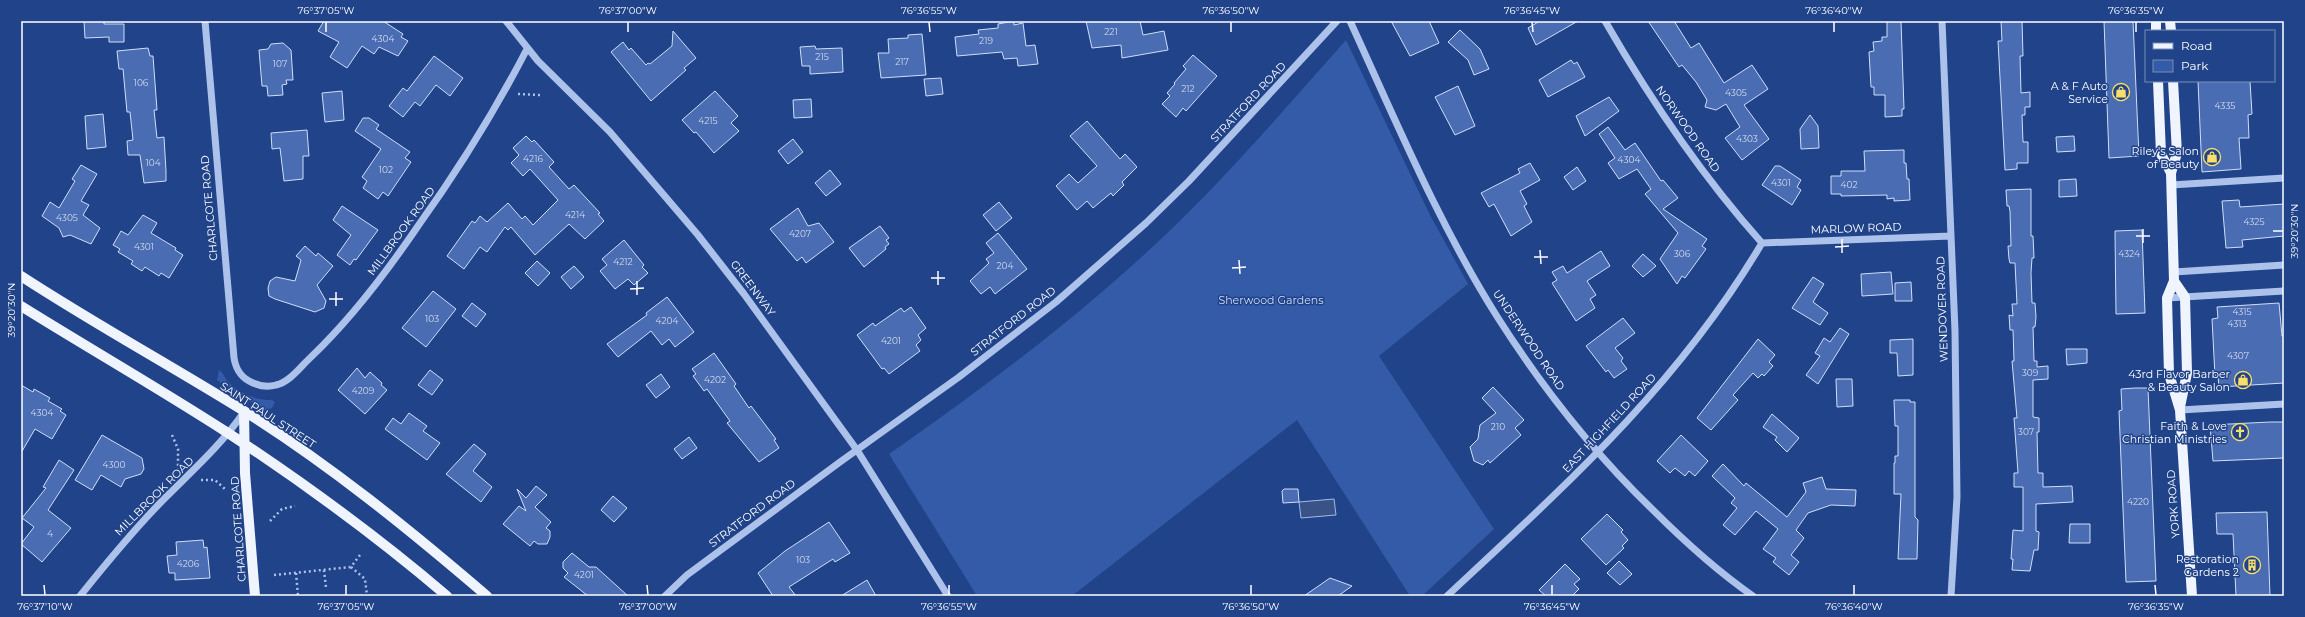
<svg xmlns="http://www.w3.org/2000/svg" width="2305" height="617" viewBox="0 0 2305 617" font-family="Montserrat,sans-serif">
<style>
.green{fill:#345ba7}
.water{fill:#395386;stroke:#9fbbec}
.building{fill:#496cb2;stroke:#d0def8}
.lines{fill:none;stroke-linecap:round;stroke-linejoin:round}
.path{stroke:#acc2eb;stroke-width:2.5;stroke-dasharray:2 3;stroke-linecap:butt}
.minor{stroke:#acc2eb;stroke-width:7}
.major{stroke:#f0f4fe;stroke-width:10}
.ticks{fill:none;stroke:#fff;stroke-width:1.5}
.labels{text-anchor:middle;stroke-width:3;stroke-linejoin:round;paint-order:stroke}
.number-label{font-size:9px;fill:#d2daec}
.poi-label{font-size:11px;fill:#fff;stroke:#204389;text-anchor:end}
.street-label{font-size:11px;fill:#fff;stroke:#204389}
.park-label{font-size:11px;fill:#d0def8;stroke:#204389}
.neatline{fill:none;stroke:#fff;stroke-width:1.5}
.ticks-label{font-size:10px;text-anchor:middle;fill:#fff}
</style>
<rect width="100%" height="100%" fill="#204389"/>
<path class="green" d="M1346 40 1430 215 1468 284 1379 356 1494 529 1422 596H1410L1297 420 1072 596H977L889 454C979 391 1067 326 1148 251 1219 186 1282 112 1346 40Z
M219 370C223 372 225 378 228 382 240 394 256 400 272 400L275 402 272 408 264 411 217 380Z"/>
<path class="water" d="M1334 499 1336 515 1301 518 1299 502Z"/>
<path class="building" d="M84 21H104V24H124V42H109V37L85 38Z
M324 21H383L403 34 401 37 408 41 398 56 379 47 374 54 362 46 347 68 330 57 339 42 318 31Z
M1014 21V25L1023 23 1026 46 1035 45 1038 64 1018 66 1017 58 1004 59 1002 52 957 56 955 37 979 34 978 30 998 28V24Z
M1086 21H1140L1143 35 1164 31 1168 50 1122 58 1121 45 1092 48Z
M1391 21H1429L1439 43 1410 56Z
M1540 21H1578L1536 45 1528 28Z
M1648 21H1674L1691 48 1699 43 1724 83 1752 65 1768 89 1744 105 1769 139 1742 160 1725 138 1740 127 1726 104 1716 110 1705 107 1707 100 1696 82 1682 65 1679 67Z
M1887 21H1901L1904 109H1902V116L1885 117V95H1874V87H1871L1869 52 1874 51 1873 42 1882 41V37H1887Z
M2001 21H2022L2023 56H2020L2021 93 2030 92V107H2025V115H2022L2023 142H2028V163H2017V169L2005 170 1998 41H2002Z
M2104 21H2133L2139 156 2109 158Z
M1460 30 1480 49 1489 69 1474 75 1468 60 1448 42Z
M673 31 696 58 684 68 686 70 651 101 611 52 623 42 629 50 631 48 646 65 648 63 650 64 672 46Z
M922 34 926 75 881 78 878 53H889L888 39 908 38V35Z
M283 43 291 50 293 80H286L287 84 282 85 283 95 268 96 267 86H262L259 50 268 49 271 44Z
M815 46 816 49 842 48 843 72 810 74V66H802L800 47Z
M148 48 150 56H153L157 110H154L157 138 164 137 166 171V181L144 183 140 155H128L127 141 133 140 130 112H127L123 69H119L117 51Z
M1193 55 1217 76 1186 111 1183 108 1176 117 1162 104 1170 96 1167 93 1175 84 1174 83 1186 69 1183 66Z
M434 56 463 78 450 96 436 85 420 106 415 102 403 117 389 106 403 88 407 91Z
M1571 60 1574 64 1577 62 1585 77 1548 97 1539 80Z
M941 78 943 94 926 96 924 79Z
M2198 81H2250L2252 114 2248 115 2249 138H2239L2241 169 2202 172Z
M1458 86 1475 126 1455 135 1435 97Z
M342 91 344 120 325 122 322 93Z
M715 91 738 116 731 123 739 131 714 153 696 132 694 133 682 120Z
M1609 97 1619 111 1585 136 1576 116Z
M811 99 812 117 794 118 793 100Z
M103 114 106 147 87 149 85 116Z
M1810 115 1818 126 1819 148 1801 149 1800 129Z
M363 118H369L379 125 376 129 410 152 405 158 411 162 388 196 383 192 378 199 363 188 367 181 362 177 381 149 355 131Z
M1087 121 1120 159 1125 154 1137 167 1122 182 1124 185 1113 196 1111 193 1093 208 1087 201 1077 210 1056 186 1069 174 1078 183 1097 166 1070 136Z
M1608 127 1625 150 1635 143 1661 181 1663 180 1678 198 1663 209 1707 239 1702 246 1706 249 1685 278 1682 276 1677 284 1660 259 1678 233 1645 194 1651 189 1637 169 1619 179 1608 163 1615 158 1599 134Z
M307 130 309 156H303V179L284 181 280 148 272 149 271 133Z
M526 136 532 142 534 140 554 162 549 167 569 189 574 185 600 213 598 214 604 221 585 239 569 224 535 255 511 227 508 230 505 227 487 252 480 247 464 269 447 256 472 221 475 223 480 216 487 222 508 203 522 219 525 216 533 225 558 200 530 169 523 176 511 163 519 155 513 148Z
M2074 136 2075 151 2057 152 2056 137Z
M793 139 803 152 788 164 778 151Z
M1904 150V163H1906L1907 179H1909L1910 200 1894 201V198L1887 199V195L1841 196V194H1831V176H1841V171H1865L1864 151Z
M1530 163 1540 180 1520 191 1527 204 1524 206 1532 222 1511 236 1494 204 1489 207 1481 193 1520 173 1518 169Z
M81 165 97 174 81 201 89 205 83 215 100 228 91 244 70 235 63 237 59 228 42 216 50 202 59 208 75 181 72 179Z
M1775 166H1780L1801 180 1797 187 1801 190 1792 205 1762 185Z
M1577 167 1586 181 1573 190 1564 177Z
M830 170 841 184 826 196 815 183Z
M2076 179 2077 196 2059 197V180Z
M2031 189V236H2033L2034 258H2032L2031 273 2032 303H2035L2036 317 2035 327H2033L2034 361H2037V367L2048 366V379L2033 380V417L2039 418V432H2037L2038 473H2043V487L2072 486 2073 502 2036 504V531L2039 532 2038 550H2034L2030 571 2012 570 2013 559H2011L2013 530 2023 531V487H2014V473H2018L2014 418H2017L2012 361H2014L2013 330H2010L2009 315 2013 316 2012 304H2017L2015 263H2010L2009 259 2008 246H2011L2010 211 2009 206H2007L2006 190Z
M2239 200 2240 207 2284 204V236L2242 240 2243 247 2226 248 2222 201Z
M999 202 1012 218 996 231 983 215Z
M342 206 378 230 356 260 354 259 350 265 337 255 351 235 333 220Z
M798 208 808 226 819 223 834 242 806 263 802 257 797 261 770 229Z
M143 215 157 223 151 233 176 248 175 250 183 255 169 278 161 273 159 276 145 267 142 271 131 264 133 261 118 252 120 249 113 245 121 231 128 235Z
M880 226 889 238 886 240 889 244 885 247 886 249 864 267 849 248Z
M2142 230 2145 313 2116 314 2115 231Z
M998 233 1027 269 995 294 990 287 981 294 970 281 989 263 986 259 994 253 986 243Z
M624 240 644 265 642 267 648 273 634 285 628 279 615 289 600 271 607 265 602 259Z
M305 246 316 256 318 253 333 266 317 285 326 301 324 308 315 312 275 299 269 296 268 288 270 281 276 277 295 281 301 260 296 256Z
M1601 251 1610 266 1587 281 1596 295 1590 299 1595 308 1576 321 1552 283 1557 280 1552 272 1563 266 1567 273Z
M1643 254 1656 266 1643 277 1632 266Z
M537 261 550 273 538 286 525 273Z
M574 266 584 277 571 289 561 277Z
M1891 272 1893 294 1862 296 1861 274Z
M1813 277 1824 284 1813 302 1828 313 1820 325 1792 308Z
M1911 282 1912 301H1895V283Z
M433 291 456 309 426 347 402 328Z
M667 297 694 332 675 347 669 339 662 345 651 331 618 357 607 344 647 315 646 313Z
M472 303 486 314 476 327 462 316Z
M2279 303 2282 336H2284V383L2219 387 2218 376H2215L2212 319 2218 318 2217 307Z
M911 307 926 328 918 335 921 340 916 345 920 351 889 374 884 368 882 369 857 335 873 323 875 326 901 308 904 312Z
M1623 318 1635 333 1615 348 1623 358 1621 361 1627 369 1614 378 1608 370 1606 372 1586 346Z
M1840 328 1849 334 1818 384 1806 375 1820 356 1815 353 1824 338 1830 342Z
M1758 339 1775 355 1769 362 1773 366 1764 376 1762 374 1758 378 1753 373 1733 395 1738 400 1711 430 1697 418Z
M1913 339V375L1898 376 1897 353H1890V340Z
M2066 349H2087V363L2067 365Z
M714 353 736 384 734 386 749 408 751 406 776 439 774 440 779 448 759 462 727 423 730 421 707 389 704 391 693 376 696 374 692 369Z
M357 368 365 378 370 372 382 383 381 385 387 390 365 414 338 390Z
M430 370 443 380 432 395 418 385Z
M661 374 670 387 656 398 646 385Z
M1836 379H1852L1853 406 1837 407Z
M21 385 33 392 34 389 50 398 48 401 62 409 60 411 66 415 52 439 35 429 21 453Z
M1493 387 1524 420 1515 428 1521 435 1490 463 1488 460 1483 465 1474 461 1470 447 1478 439 1480 425 1496 413 1482 398Z
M2135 388H2148L2156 581 2126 582 2119 411 2122 410 2121 389Z
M1894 400H1910V402H1915V517L1918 520 1917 559H1898L1901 494H1894V463H1895V456H1898V426H1895Z
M409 413 427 426 423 431 440 443 427 460 385 429 393 418 401 424Z
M1772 414 1799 438 1787 452 1775 440 1777 437 1763 427Z
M2270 422H2284V458L2213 461 2210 425Z
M102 435 142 458 144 469 141 474 125 479 121 487 101 475 92 490 75 480Z
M1681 435 1708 461 1695 476 1689 471 1685 476 1675 468 1670 473 1657 461Z
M689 437 697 448 682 459 674 449Z
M474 444 486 454 473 471 492 487 481 502 446 474Z
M59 460 74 470 48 510 71 528 42 562 21 544 34 527 22 518 46 488 43 487Z
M1723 464 1744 486 1746 483 1787 517 1806 492 1803 483 1822 477 1826 489 1856 490 1855 506 1831 505 1808 513 1796 530 1804 538 1791 555 1799 562 1789 575 1773 562 1776 558 1763 549 1778 529 1756 511 1735 535 1723 525 1737 508 1731 503 1735 498 1712 476Z
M536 486 547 495 535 507 551 522 546 528 550 531V537L547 544H538L534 541 530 546 503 524 519 506 526 511 517 489 526 498Z
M1284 489H1298L1299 502 1283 503 1282 491Z
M613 496 627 508 614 522 601 510Z
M2267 512 2270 596H2236L2233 534H2217L2216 513Z
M1607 514 1623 530 1621 532 1628 540 1622 546 1624 548 1606 565 1581 539Z
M829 522 850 553 835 562 833 559 789 587 796 596H773L758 573 785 551Z
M2070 524H2090V543H2069Z
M203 540 204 548 207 547 210 578 175 580V573H169L167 556 177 555 176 542Z
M572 553 589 567H596L628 596H588L564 577 568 573 563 568V562Z
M1619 561 1632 574 1620 585 1607 573Z
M1565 564 1580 579 1574 584 1579 589 1572 596H1546L1539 590Z
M1330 578 1352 586 1338 596H1304Z
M867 580 876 596H841Z"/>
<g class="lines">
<path class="path" d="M518 94 540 95
M172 435 178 449V469
M201 480H215L225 489
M270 521 282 509 295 506
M360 555 351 567 365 579 367 596
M324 570 326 588
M296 573 298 596
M274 575 351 567"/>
<path class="minor" d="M205 21 234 358C236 370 241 378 253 383 260 386 269 387 276 385 290 382 301 366 311 357 352 318 386 273 418 226 459 169 495 111 527 49
M506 21 538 61 610 132 698 235 744 294 857 450 948 596
M1350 21C1396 121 1439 225 1498 318 1542 387 1594 453 1653 510 1684 541 1717 571 1753 596
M1605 21C1650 99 1702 176 1762 243
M1942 21 1955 331 1957 497 1951 596
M2171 185 2284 178
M1762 243 1951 236
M2174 272 2284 265
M2167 298 2284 291
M2180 410 2284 404
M80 596C108 561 135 528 166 497 194 469 222 444 244 412
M665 596 687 575 840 462 959 377 1056 302 1146 223 1189 181 1337 21
M1447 596C1566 485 1678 385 1762 243"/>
<path class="major" d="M2156 21V31
M2170 21 2171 31
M2158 81 2161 154 2171 173
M2173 81 2177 153 2171 173 2174 281 2167 298 2169 374 2180 410 2192 596
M21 276C93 323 170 365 244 411 330 465 410 530 487 596
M2174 281 2185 297 2187 373 2180 407
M21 306C90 349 160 389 228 433 304 483 378 537 447 596
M244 411 245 473 255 596"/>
</g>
<path class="ticks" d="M326 22V32M628 22V32M929 22 930 32M1231 22V32M1532 22 1533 32M1834 22V32M2136 22V32M2143 229V243M2273 231H2283M2136 236H2150M1842 239V253M1835 247 1849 246M1540 250 1541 264M1534 257H1548M1239 260 1240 274M1232 268 1246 267M938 271V285M931 278H945M637 281V295M630 289 644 288M336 292V306M329 299H343M22 310H32M44 585 45 595M346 585V595M647 585 648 595M949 585V595M1251 585V595M1552 585V595M1854 585V595M2155 585 2156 595"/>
<defs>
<g id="shop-ring" transform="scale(0.9)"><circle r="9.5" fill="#204389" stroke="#f8de6c" stroke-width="1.5"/><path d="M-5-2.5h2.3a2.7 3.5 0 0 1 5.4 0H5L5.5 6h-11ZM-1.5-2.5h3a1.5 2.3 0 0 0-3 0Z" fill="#f8de6c"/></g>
<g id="church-ring" transform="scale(0.9)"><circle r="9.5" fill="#204389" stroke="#f8de6c" stroke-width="1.5"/><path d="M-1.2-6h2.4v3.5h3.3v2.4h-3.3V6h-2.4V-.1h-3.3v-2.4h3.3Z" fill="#f8de6c"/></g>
<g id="building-ring" transform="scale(0.9)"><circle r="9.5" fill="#204389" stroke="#f8de6c" stroke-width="1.5"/><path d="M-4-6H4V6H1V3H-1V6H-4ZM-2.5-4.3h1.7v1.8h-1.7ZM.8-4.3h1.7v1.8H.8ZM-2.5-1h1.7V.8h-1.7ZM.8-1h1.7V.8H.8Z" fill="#f8de6c"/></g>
</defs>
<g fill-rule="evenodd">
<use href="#shop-ring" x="2121" y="92"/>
<use href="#shop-ring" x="2212" y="157"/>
<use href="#shop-ring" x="2243" y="380"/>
<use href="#church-ring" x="2240" y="432"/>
<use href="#building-ring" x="2252" y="565"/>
</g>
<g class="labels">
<g class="number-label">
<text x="1111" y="35">221</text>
<text x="383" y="42">4304</text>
<text x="986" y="44">219</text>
<text x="822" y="60">215</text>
<text x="902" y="65">217</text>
<text x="280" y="67">107</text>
<text x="141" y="86">106</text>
<text x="1188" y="92">212</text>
<text x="1736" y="96">4305</text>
<text x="2225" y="109">4335</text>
<text x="708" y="124">4215</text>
<text x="1747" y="142">4303</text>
<text x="533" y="162">4216</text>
<text x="1629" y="163">4304</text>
<text x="153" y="166">104</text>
<text x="386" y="173">102</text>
<text x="1781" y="186">4301</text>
<text x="1849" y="188">402</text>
<text x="575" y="218">4214</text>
<text x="67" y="221">4305</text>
<text x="2254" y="225">4325</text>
<text x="800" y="237">4207</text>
<text x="144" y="250">4301</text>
<text x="1682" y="257">306</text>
<text x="2129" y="257">4324</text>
<text x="623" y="265">4212</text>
<text x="1005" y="269">204</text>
<text x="2242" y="315">4315</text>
<text x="432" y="322">103</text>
<text x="667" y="324">4204</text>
<text x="2237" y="327">4313</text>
<text x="891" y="344">4201</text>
<text x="2238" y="359">4307</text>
<text x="2030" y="376">309</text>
<text x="715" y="383">4202</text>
<text x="363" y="394">4209</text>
<text x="42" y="416">4304</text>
<text x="1498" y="430">210</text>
<text x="2026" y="435">307</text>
<text x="114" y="468">4300</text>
<text x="2138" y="505">4220</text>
<text x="50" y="537">4</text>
<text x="803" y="563">103</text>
<text x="188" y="567">4206</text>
<text x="584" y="578">4201</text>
</g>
<g class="poi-label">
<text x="2108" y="90">A &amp; F Auto<tspan x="2108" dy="13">Service</tspan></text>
<text x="2199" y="155">Riley's Salon<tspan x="2199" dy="13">of Beauty</tspan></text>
<text x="2230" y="378">43rd Flavor Barber<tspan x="2230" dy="13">&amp; Beauty Salon</tspan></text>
<text x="2227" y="430">Faith &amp; Love<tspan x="2227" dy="13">Christian Ministries</tspan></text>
<text x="2239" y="563">Restoration<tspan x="2239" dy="13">Gardens 2</tspan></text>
</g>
<g class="street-label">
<text transform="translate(1248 102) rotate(-47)" y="4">STRATFORD ROAD</text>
<text transform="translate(1688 129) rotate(55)" y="4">NORWOOD ROAD</text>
<text transform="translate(209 208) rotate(-95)" y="4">CHARLCOTE ROAD</text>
<text transform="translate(1856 228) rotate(-2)" y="4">MARLOW ROAD</text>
<text transform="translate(401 231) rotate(-54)" y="4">MILLBROOK ROAD</text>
<text transform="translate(753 288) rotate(53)" y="4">GREENWAY</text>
<text transform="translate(1942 309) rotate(-92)" y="4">WENDOVER ROAD</text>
<text transform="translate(1013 321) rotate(-38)" y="4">STRATFORD ROAD</text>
<text transform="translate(1529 340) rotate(56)" y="4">UNDERWOOD ROAD</text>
<text transform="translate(268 415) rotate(33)" y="4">SAINT PAUL STREET</text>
<text transform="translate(1609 423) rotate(-47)" y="4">EAST HIGHFIELD ROAD</text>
<text transform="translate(154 496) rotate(-45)" y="4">MILLBROOK ROAD</text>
<text transform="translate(2173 504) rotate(-94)" y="4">YORK ROAD</text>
<text transform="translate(752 513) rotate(-37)" y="4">STRATFORD ROAD</text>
<text transform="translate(238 529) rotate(-94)" y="4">CHARLCOTE ROAD</text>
</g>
<g class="park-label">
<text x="1271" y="304">Sherwood Gardens</text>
</g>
</g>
<rect width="2305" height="617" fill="none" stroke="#204389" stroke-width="44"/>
<rect x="2145" y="30" width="130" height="52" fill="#204389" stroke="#798eb8"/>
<rect x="2153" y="43" width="20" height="6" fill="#f0f4fe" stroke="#798eb8"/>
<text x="2181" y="50" font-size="12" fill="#ffffff">Road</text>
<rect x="2153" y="60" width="20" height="12" fill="#345ba7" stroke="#798eb8"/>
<text x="2181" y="70" font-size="12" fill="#ffffff">Park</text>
<rect x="22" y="22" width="2261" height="573" class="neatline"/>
<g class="ticks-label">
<text x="326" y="14">76°37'05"W</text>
<text x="628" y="14">76°37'00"W</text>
<text x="929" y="14">76°36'55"W</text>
<text x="1231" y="14">76°36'50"W</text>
<text x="1532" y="14">76°36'45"W</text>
<text x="1834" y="14">76°36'40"W</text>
<text x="2136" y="14">76°36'35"W</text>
<text transform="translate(2294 231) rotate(-90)" y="4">39°20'30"N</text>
<text transform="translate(11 310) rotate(-90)" y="4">39°20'30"N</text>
<text x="45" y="610">76°37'10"W</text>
<text x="346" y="610">76°37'05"W</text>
<text x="648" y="610">76°37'00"W</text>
<text x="949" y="610">76°36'55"W</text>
<text x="1251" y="610">76°36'50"W</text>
<text x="1552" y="610">76°36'45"W</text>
<text x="1854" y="610">76°36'40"W</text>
<text x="2156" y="610">76°36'35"W</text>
</g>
</svg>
